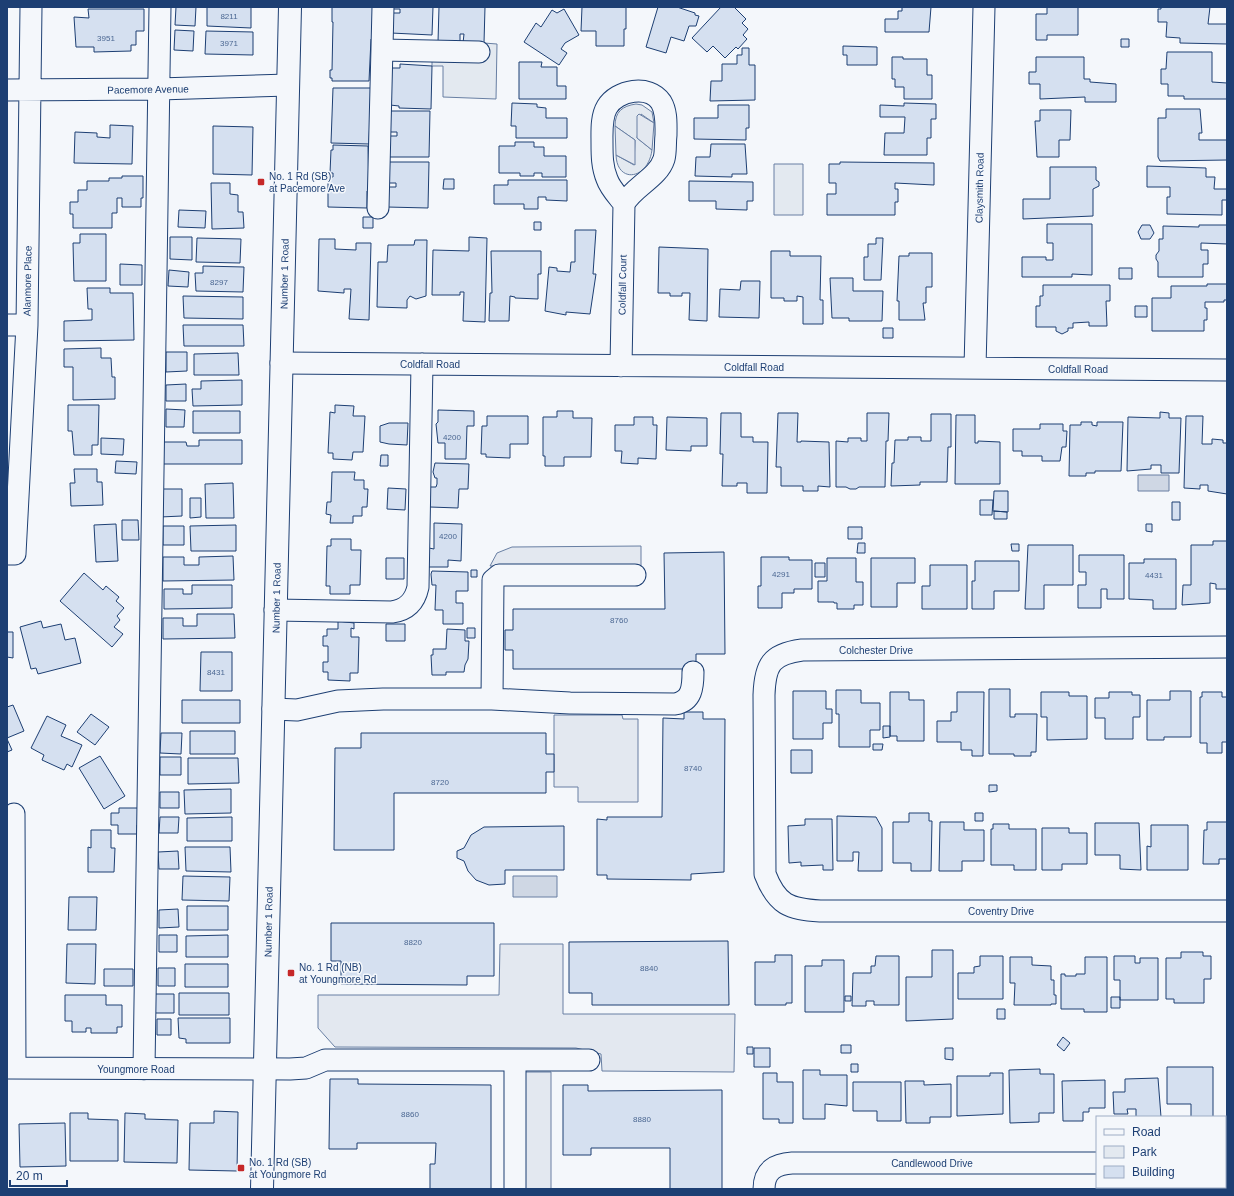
<svg xmlns="http://www.w3.org/2000/svg" width="1234" height="1196" viewBox="0 0 1234 1196" font-family="Arial,sans-serif">
<style>
.green{fill:#e3e9f0;stroke:#687fa3}
.parking{fill:#e3e8f0;stroke:#687fa3}
.water{fill:#cfd7e4;stroke:#687fa3}
.building{fill:#d5e0f0;stroke:#1d3f73}
.lines{fill:none;stroke-linecap:round;stroke-linejoin:round}
.minor-casing{stroke:#1d3f73;stroke-width:23}
.major-casing{stroke:#1d3f73;stroke-width:24}
.minor{stroke:#f4f7fb;stroke-width:21}
.major{stroke:#f4f7fb;stroke-width:22}
.poi-dot{fill:#c62828;stroke:#f4f7fb;stroke-width:1.5}
.labels{text-anchor:middle;stroke-width:3;stroke-linejoin:round;paint-order:stroke}
.number-label{font-size:8px;fill:#4b6792}
.street-label{font-size:10px;fill:#1d3f73;stroke:#f4f7fb}
.poi-label{font-size:10px;fill:#1d3f73;stroke:#f4f7fb;text-anchor:start}
</style>
<rect width="100%" height="100%" fill="#f4f7fb"/>
<path class="green" d="M484 43 497 44 496 99 443 97V66H432V59Z
M636 104 642 105 652 112 654 123 641 114 637 138 652 150C648 180 617 184 616 155L634 165 635 140 615 126C615 112 622 106 636 104Z
M774 164H803V215H774Z"/>
<path class="parking" d="M639 114 654 123 652 150 637 138V116Z
M615 126 635 140V165L616 155Z
M641 546V566H490L497 553 512 547Z
M554 715H622L623 719H638V802H578V787H554Z
M500 944H563V1014H735L734 1072 602 1071 601 1054 576 1048 335 1047 318 1028V995H499Z
M525 1072H551V1189H525Z"/>
<path class="water" d="M1138 475H1169V491H1138Z
M513 876H557V897H513Z"/>
<path class="building" d="M176 7H196L195 26 175 25Z
M207 7H251V28L207 26Z
M332 7H373L372 39H371L369 81H332V78H330V70H332L333 22H332Z
M392 7H433L432 35 391 33 392 13H400V9H392Z
M439 7H485L484 43H463L464 34H460V43L438 42Z
M582 7H626V29H624V46H596V31H581Z
M658 7H677L695 13V15L699 16 696 26H689L684 41 671 37 666 53 646 47Z
M721 7H734L746 19 742 23 748 29 743 35 747 39 738 49 736 47 725 58 713 46 707 52 692 38Z
M902 7H931L929 32H885V19H898V11H902Z
M1047 7H1078V35H1047V40H1036V14H1047Z
M1161 7H1210L1208 24H1227V44L1180 43V38L1166 37 1167 22H1158V9H1161Z
M88 9H144V31H136V45H131V51L94 52V47H76L74 17 89 18Z
M564 9 579 35 565 43 561 49 567 53 559 65 524 42 536 23 541 27 552 10 557 13Z
M175 30 194 31 193 51 174 50Z
M206 31 253 32V55L205 54Z
M1121 39H1129V47H1121Z
M843 46 877 47V65H847V55H843Z
M742 48H749V65H755V100L710 101 711 81H722V64H737V55H742Z
M1167 52H1212V82L1227 83V99H1184V96H1168V84H1161V69H1166Z
M892 57H903V59H927V75H932V99H904V87H895V79H892Z
M1036 57H1084V79H1090V82L1116 84V102H1085V97L1040 99V84H1029V72H1036Z
M519 62H542L541 67H557V86H566V99H519Z
M400 64 432 66 431 109 399 108V106L390 105 391 68H400Z
M333 88H371L369 144 331 143Z
M512 103 537 104V107L546 108V118H567V138H516V126H511Z
M904 103 936 104V119H931V138H927V155H884L885 133H904L905 117H880V105L904 106Z
M718 105H749V128H746V140L694 139V118H718Z
M1166 109H1200L1202 133H1199V140H1227V160L1160 161 1158 157V118H1166Z
M1040 110H1071L1070 140H1059V157H1037L1035 121H1040Z
M389 111H430L429 157H388L389 136H397V132H389Z
M110 125 133 126 132 164 74 163 75 132 97 133V137L110 138Z
M213 126 253 127 252 175 213 174Z
M515 142H534V147H544V156H566V177H542V173H534V176H520V173H499V146H515Z
M711 144H745L747 174H732V177L695 176 696 157H710Z
M333 145 368 146 369 191H367V208L328 207V177H333V173H330L331 150H333Z
M388 162H429L428 208 387 207 388 187H396V183H388Z
M840 162 934 163V185L895 183V189H898V202H895V215H827V194H836V183H829V164H840Z
M1147 166 1206 168V177H1215L1214 189H1227V200H1222V215L1167 214V197H1170V187H1147Z
M1050 167H1096V180L1099 182V186L1093 189V216L1023 219V199H1050Z
M122 176H143V198H141V207H122V198H117V213H112V228H73V214H70V202H78V190H87V181H109V178H122Z
M444 179H454V189H443Z
M508 180H567V201L546 200V197H538V209H524V204H494V185H508Z
M689 181 753 182V201H747V210L716 209V201H689Z
M211 183H230V194L238 195V212H243L244 228 212 229Z
M179 210 206 211 205 228 178 227Z
M363 217H373V228H363Z
M534 222H541V230H534Z
M1047 224H1092V275L1072 274V277H1022V257H1046V260H1053V243H1047Z
M1142 225H1150L1154 233 1150 239H1141L1138 232Z
M1199 225H1227V244L1201 243V250H1208V264H1203V277H1158V262L1156 259V255L1159 251V239H1163V226L1199 227Z
M575 230H596L593 274H596L590 314 566 312V315L545 311 549 267 557 268V271L570 272 571 262H575Z
M80 234H106V281H74L73 243H80Z
M170 237H192V260L170 259Z
M469 237 487 238 485 322 463 321 464 292H460V295H432L433 250 469 251Z
M197 238 241 239 240 263 196 262Z
M876 238H883L881 280H864V257H868V244H876Z
M319 239H335V249L356 250V243H371L369 320 349 319 351 289H344V293L318 291Z
M415 240H427L426 296 416 299 410 296 407 300V308L377 307 378 262H387L388 245H414Z
M659 247 708 249 707 321 689 320 690 293H682V296H670V293H658Z
M491 251H541V274H538V299L515 298V297L510 296 509 321H489L490 293H492Z
M771 251H790V256H821L820 300H823V324H803V297L797 296V301H784V298H771Z
M909 253H932V287H926V303H923L925 320H899V301H897L899 256H909Z
M120 264 142 265V285H120Z
M203 266 244 267 243 292 196 291 195 273H203Z
M1119 268H1132V279H1119Z
M169 270 189 272 188 287 168 286Z
M830 278H853V291H883L882 321H849V318H832Z
M741 281H760L759 318 719 317 720 289 740 290Z
M1207 284H1227V300H1224V302H1205V308H1207V320H1204V331H1152V298H1171V286H1207Z
M1043 285H1110V301H1106L1107 326H1089V322L1073 323V328H1068V331L1062 334 1056 331V327H1036V306H1040V296H1043Z
M87 288H110V293H133L134 340 64 341V321L92 320V309H88Z
M183 296 243 297V319L184 318Z
M1135 306H1147V317H1135Z
M183 325H243L244 346H184Z
M883 328H893V338H883Z
M101 348V358H111L112 377H115V399L73 400V367H64V349Z
M166 352H187V371L166 372Z
M238 353 239 375H194V354Z
M242 380V405L193 406 192 389H201V381Z
M186 384V401H166V385Z
M68 405H99L98 445H92V455H74L72 431H68Z
M335 405 354 406 353 416H365L363 452H353L352 460 333 459V453H328L330 412 335 413Z
M166 409 185 410 184 427H166Z
M438 410 474 411V426H467L466 459H445V443H438L436 424 438 422Z
M193 411H240V433H193Z
M557 411H573V418H592L591 457H564V466H545V456H543V417H557Z
M1160 412 1169 413V418H1181L1179 473H1161V465H1151V469L1127 471 1128 417 1160 418Z
M721 413H741V437H753V442H768L767 493H747V483H737V486H722L723 454H720Z
M778 413H798L797 442H801V441L829 442 830 487 818 486V491H803V486H781V467H776Z
M867 413H889L888 441H886L885 487H859L856 489H850L846 487H836V441L848 442V438H861V441H867Z
M931 414H951V447H948L947 482H920V485L891 486 892 463H894L895 440H908V437H921V441H931Z
M956 415H975V443H978V441L1000 442V484H955Z
M487 416H528V444H510V458L486 457V454H481L482 426H487Z
M1186 416H1203L1202 444H1212V439L1223 440V443H1227V494L1208 491V485H1200V489L1184 488Z
M634 417H653V425H657L656 459 638 458V464L621 463 622 451H615V425H634Z
M667 417 707 418V446H691V451L666 450Z
M1081 422H1092V425L1097 426V422H1123L1121 471H1095V473H1086V476H1069L1070 425H1081Z
M389 423H408L407 445 389 444 380 442V426Z
M1040 424H1063V431H1067L1066 447H1062L1060 461H1042V456H1022V451H1013V429H1040Z
M101 438 124 439 123 455 101 454Z
M199 440H242V464H163V442H186L187 446H199Z
M381 455H388V466H380Z
M116 461 137 462 136 474 115 473Z
M435 463 469 464 468 489H459L458 508 430 507V487H436L437 484V478H435L433 472Z
M74 469H97V482H102L103 505 71 506 70 483H75Z
M332 472H355L354 480H364V489H368L367 507H362V516H353V523H330L331 515 326 514 327 502H331Z
M233 483 234 518H206L205 484Z
M388 488 406 489 405 510 387 509Z
M160 489H182V516L160 517Z
M994 491H1008V512L993 511Z
M190 498H201V517L190 518Z
M980 500H993L992 515H980Z
M1172 502H1180V520H1172Z
M994 511 1007 512V519H994Z
M122 520H138L139 540H122Z
M434 523 462 524 461 561 448 560V567H428L429 548 434 549Z
M116 524 118 561 96 562 94 525Z
M1146 524H1152V532L1146 531Z
M236 525V551H191L190 526Z
M163 526H184V545H163Z
M848 527H862V539H848Z
M331 539H351V550H361L360 585H350V594H330V586H326L327 546H331Z
M1213 541H1227V589H1216V584L1210 583V603L1182 605 1183 585H1191V545H1213Z
M858 543H865V553H857Z
M1011 544H1019V551H1012Z
M1028 545H1073V585H1044V609H1025Z
M724 552 725 654H696V669H513V650H505V630H513V609H665L664 553Z
M1079 555H1124V599H1107V589H1101V608H1078V585H1086V572H1079Z
M233 556 234 580 163 581V557H184V565H199V557Z
M761 557H789V560H812V589H794V593H782V608H758V586H761Z
M386 558H404V579H386Z
M827 558H856V582H863V605H854V609H837V603H834V602H818V581H827Z
M871 558H915V583H897V607H871Z
M1144 559H1176V609H1153V600L1129 599V563H1144Z
M975 561H1019V591H994V609H972V581H975Z
M815 563H825V577H815Z
M930 565H967V609H922V586H930Z
M471 570H477V577H471Z
M432 571 468 572V591H456V603H463V624H443V610H435L436 585H432L431 574Z
M84 573 103 590 106 586 119 597 116 601 124 608 117 616 120 620 114 627 123 634 112 647 60 601Z
M192 585H232V608L164 609V589H183V594H192Z
M197 614H234L235 638 163 639V618H183V626H197Z
M41 621 43 628 61 624 65 640 75 638 81 663 38 674 36 668 31 669 20 627Z
M338 621 354 623V629L351 628V637H359L358 673H350V681L328 680V672H323V662H328V646H323V636H327V629H338Z
M386 624H405V641H386Z
M467 628H475V638H467Z
M447 629 465 630V641H469L468 659 465 665 464 672H446V675H432L431 655H433V649H446Z
M7 632H13V658L7 657Z
M201 652H232V691H200Z
M989 689H1010V717H1015V714H1037L1036 752H1031V756H1014V754H989Z
M836 690H861V703H880V730H870V747H839V714H836Z
M793 691H826V709H832V723H823V739H793Z
M1170 691H1191V737H1164V740H1147V700H1170Z
M890 692H909V700H924V741H897V736H890Z
M957 692H984L983 756H972V750H961V742H937V721H951V712H957Z
M1041 692H1069V696H1087V739L1047 740V717H1041Z
M1109 692H1132V695H1140V717H1133V739H1105V718H1095V698H1109Z
M1202 692H1222V697H1227V742H1222V753H1207V743H1200V697H1202Z
M182 700H240V723H182Z
M13 705 24 731 7 738V707Z
M684 712H703V719H725L724 872 691 874V880L607 879V875H597V819L607 820V817H662L663 718 684 719Z
M91 714 109 727 95 745 77 732Z
M47 716 66 725 61 736 82 745 72 767 67 764 64 770 42 760 44 755 31 748Z
M883 726H890V737L883 738Z
M190 731H235V754H190Z
M161 733H182L181 754 160 753Z
M361 733H546V754H554V772H546V793H394V850H334L335 748H361Z
M7 739 12 750 7 752Z
M873 744H883L882 750H873Z
M791 750H812V773H791Z
M100 756 125 796 104 809 79 768Z
M160 757H181V775H160Z
M188 758H238L239 783 188 784Z
M989 785H997V791L989 792Z
M231 789V813L185 814 184 790Z
M160 792H179V808H160Z
M119 808H139V825H137V834H118V825H111V813H119Z
M909 813H929V821H932L931 871H911V863H893V822H909Z
M975 813H983V821H975Z
M837 816 876 817 882 828V871H858L859 852H853V861H837Z
M160 817H179L178 833H159Z
M232 817V841H187V818Z
M805 819H832L833 870H823V865L801 866V862L789 863 788 826 805 825Z
M940 822H964V830H984V861H962V871H939Z
M1207 822H1227V859H1219V864H1203L1204 830H1207Z
M1095 823H1139L1141 870 1120 869V855H1095Z
M993 824H1009V829H1036V870H1014V865H991V829H993Z
M1151 825H1188V870H1147V846L1151 847Z
M564 826V870H505V884L489 885 476 880 468 871 464 861 457 858V851L464 848 471 835 484 827Z
M1042 828H1069V833H1087V864H1062V870H1042Z
M91 830H111V848H115L114 872H88V847L91 848Z
M185 847H230L231 872 186 871Z
M178 851 179 869H159L158 852Z
M183 876 230 877 229 901 182 900Z
M69 897H97L96 930H68Z
M187 906H228V930H187Z
M178 909 179 927 159 928V910Z
M331 923H494V976H467V985L341 984V961H331Z
M159 935H177V952H159Z
M228 935V957H186V936Z
M728 941 729 1005H592V993H569V942Z
M67 944H96L95 984 66 983Z
M932 950H953V1019L906 1021V977H932Z
M1181 952H1203V956H1211V979H1204V1003H1174V999H1166V958H1181Z
M775 955H792V1003H786V1005H755V962H775Z
M876 956H899V1005H874V1001H866V1006H852L853 973H871V966H875Z
M980 956H1003V999H958V973H974V967L980 966Z
M1114 956H1135V963H1140V958H1158V1000H1120V980H1114Z
M1010 957H1032V965L1051 966V980H1054V995H1056V1004H1051V1005H1014L1015 983H1010Z
M1085 957H1107V1012H1084V1009H1061V974H1065V976H1076V974H1085Z
M822 960H844V1012H805V966H822Z
M185 964H228V987H185Z
M158 968H175V986H158Z
M104 969H133V986H104Z
M179 993H229V1015H179Z
M155 994H174V1013H155Z
M65 995H106V1005H122V1027H117V1033H91V1028H86V1032H72V1021H65Z
M845 996H851V1001H845Z
M1111 997H1120V1008H1111Z
M997 1009H1005V1019H997Z
M178 1018H230V1043H186V1039L179 1038Z
M157 1019H171V1035H157Z
M1063 1037 1070 1043 1064 1051 1057 1045Z
M841 1045H851V1053H841Z
M747 1047H753V1054H747Z
M754 1048H770V1067H754Z
M945 1048H953V1060L945 1059Z
M851 1064H858V1072H851Z
M1167 1067H1213V1117H1191V1104H1167Z
M1040 1069V1074H1054V1113H1039V1122L1010 1123 1009 1070Z
M803 1070H820V1075H847V1106L825 1104V1119H803Z
M763 1073H777V1082H793V1123H779V1119H763Z
M990 1073H1003V1114L957 1116V1076H990Z
M1158 1078 1161 1117H1136V1109H1127L1128 1114H1114L1113 1092H1125V1079Z
M330 1079H358V1084L491 1085V1189H430V1164H435L436 1143H357V1149H329Z
M1105 1080V1108H1089V1112H1083V1121H1063L1062 1081Z
M905 1081H924V1085L951 1084V1117H930V1123H906Z
M853 1082H901V1121H877V1111H853Z
M563 1085H588V1091L722 1090V1189H670V1148H591V1155H563Z
M214 1111 238 1112 237 1171 189 1170 190 1123H214Z
M70 1113H88V1119L118 1120V1161H70Z
M125 1113 145 1114V1119L178 1120 177 1163 124 1162Z
M65 1123 66 1166 20 1167 19 1124Z"/>
<g class="lines">
<g class="minor-casing">
<path id="minor" d="M382 50 479 52
M7 90 159 89 288 85
M378 208 383 7
M7 325H27
M281 363 1227 370
M621 366 624 204C618 196 610 188 607 179 602 167 602 155 602 143 602 131 601 117 607 107 617 90 649 84 661 102 667 112 666 124 666 135 665 143 666 152 664 159 658 178 633 187 624 204
M975 368 984 7
M7 554H15L27 325 31 7
M275 610 392 612C407 610 415 601 418 587L422 364
M1227 647 802 650C771 654 765 665 764 695L765 874C777 905 789 909 820 911H1227
M492 699 493 580 499 575H635
M273 709 297 710 338 701 383 699H492L570 703 675 704C692 701 693 687 693 672
M14 814 15 1068
M515 1060V1189
M7 1068 290 1069 306 1068 325 1060H589
M144 1069 160 7
M1225 1163H1227
M764 1189C764 1170 776 1164 792 1163H1097"/>
</g>
<g class="major-casing">
<path id="major" d="M262 1189 290 7"/>
</g>
<use href="#minor" class="minor"/>
<use href="#major" class="major"/>
</g>
<g class="poi-dot">
<rect x="257" y="178" width="8" height="8" rx="2"/>
<rect x="287" y="969" width="8" height="8" rx="2"/>
<rect x="237" y="1164" width="8" height="8" rx="2"/>
</g>
<g class="labels">
<g class="number-label">
<text x="229" y="19">8211</text>
<text x="106" y="41">3951</text>
<text x="229" y="46">3971</text>
<text x="219" y="285">8297</text>
<text x="452" y="440">4200</text>
<text x="448" y="539">4200</text>
<text x="781" y="577">4291</text>
<text x="1154" y="578">4431</text>
<text x="619" y="623">8760</text>
<text x="216" y="675">8431</text>
<text x="693" y="771">8740</text>
<text x="440" y="785">8720</text>
<text x="413" y="945">8820</text>
<text x="649" y="971">8840</text>
<text x="410" y="1117">8860</text>
<text x="642" y="1122">8880</text>
</g>
<g class="street-label">
<text transform="translate(148 89) rotate(-1)" y="4">Pacemore Avenue</text>
<text transform="translate(979 188) rotate(-89)" y="4">Claysmith Road</text>
<text transform="translate(284 274) rotate(-89)" y="4">Number 1 Road</text>
<text transform="translate(27 281) rotate(-89)" y="4">Alanmore Place</text>
<text transform="translate(622 285) rotate(-89)" y="4">Coldfall Court</text>
<text x="430" y="368">Coldfall Road</text>
<text x="754" y="371">Coldfall Road</text>
<text x="1078" y="373">Coldfall Road</text>
<text transform="translate(276 598) rotate(-89)" y="4">Number 1 Road</text>
<text x="876" y="654">Colchester Drive</text>
<text x="1001" y="915">Coventry Drive</text>
<text transform="translate(268 922) rotate(-89)" y="4">Number 1 Road</text>
<text x="136" y="1073">Youngmore Road</text>
<text x="932" y="1167">Candlewood Drive</text>
</g>
<g class="poi-label">
<text x="269" y="180">No. 1 Rd (SB)<tspan x="269" dy="12">at Pacemore Ave</tspan></text>
<text x="299" y="971">No. 1 Rd (NB)<tspan x="299" dy="12">at Youngmore Rd</tspan></text>
<text x="249" y="1166">No. 1 Rd (SB)<tspan x="249" dy="12">at Youngmore Rd</tspan></text>
</g>
</g>
<rect width="1234" height="1196" fill="none" stroke="#1d3f73" stroke-width="16"/>
<rect x="1096" y="1116" width="130" height="72" fill="#f4f7fb" stroke="#9eadc5"/>
<rect x="1104" y="1129" width="20" height="6" fill="#f4f7fb" stroke="#9eadc5"/>
<text x="1132" y="1136" font-size="12" fill="#1d3f73">Road</text>
<rect x="1104" y="1146" width="20" height="12" fill="#e3e9f0" stroke="#9eadc5"/>
<text x="1132" y="1156" font-size="12" fill="#1d3f73">Park</text>
<rect x="1104" y="1166" width="20" height="12" fill="#d5e0f0" stroke="#9eadc5"/>
<text x="1132" y="1176" font-size="12" fill="#1d3f73">Building</text>
<path d="M10 1180v6h57v-6" fill="none" stroke="#1d3f73" stroke-width="2"/>
<text x="16" y="1180" font-size="12" fill="#1d3f73" stroke="#f4f7fb" stroke-width="3" paint-order="stroke">20 m</text>
</svg>
